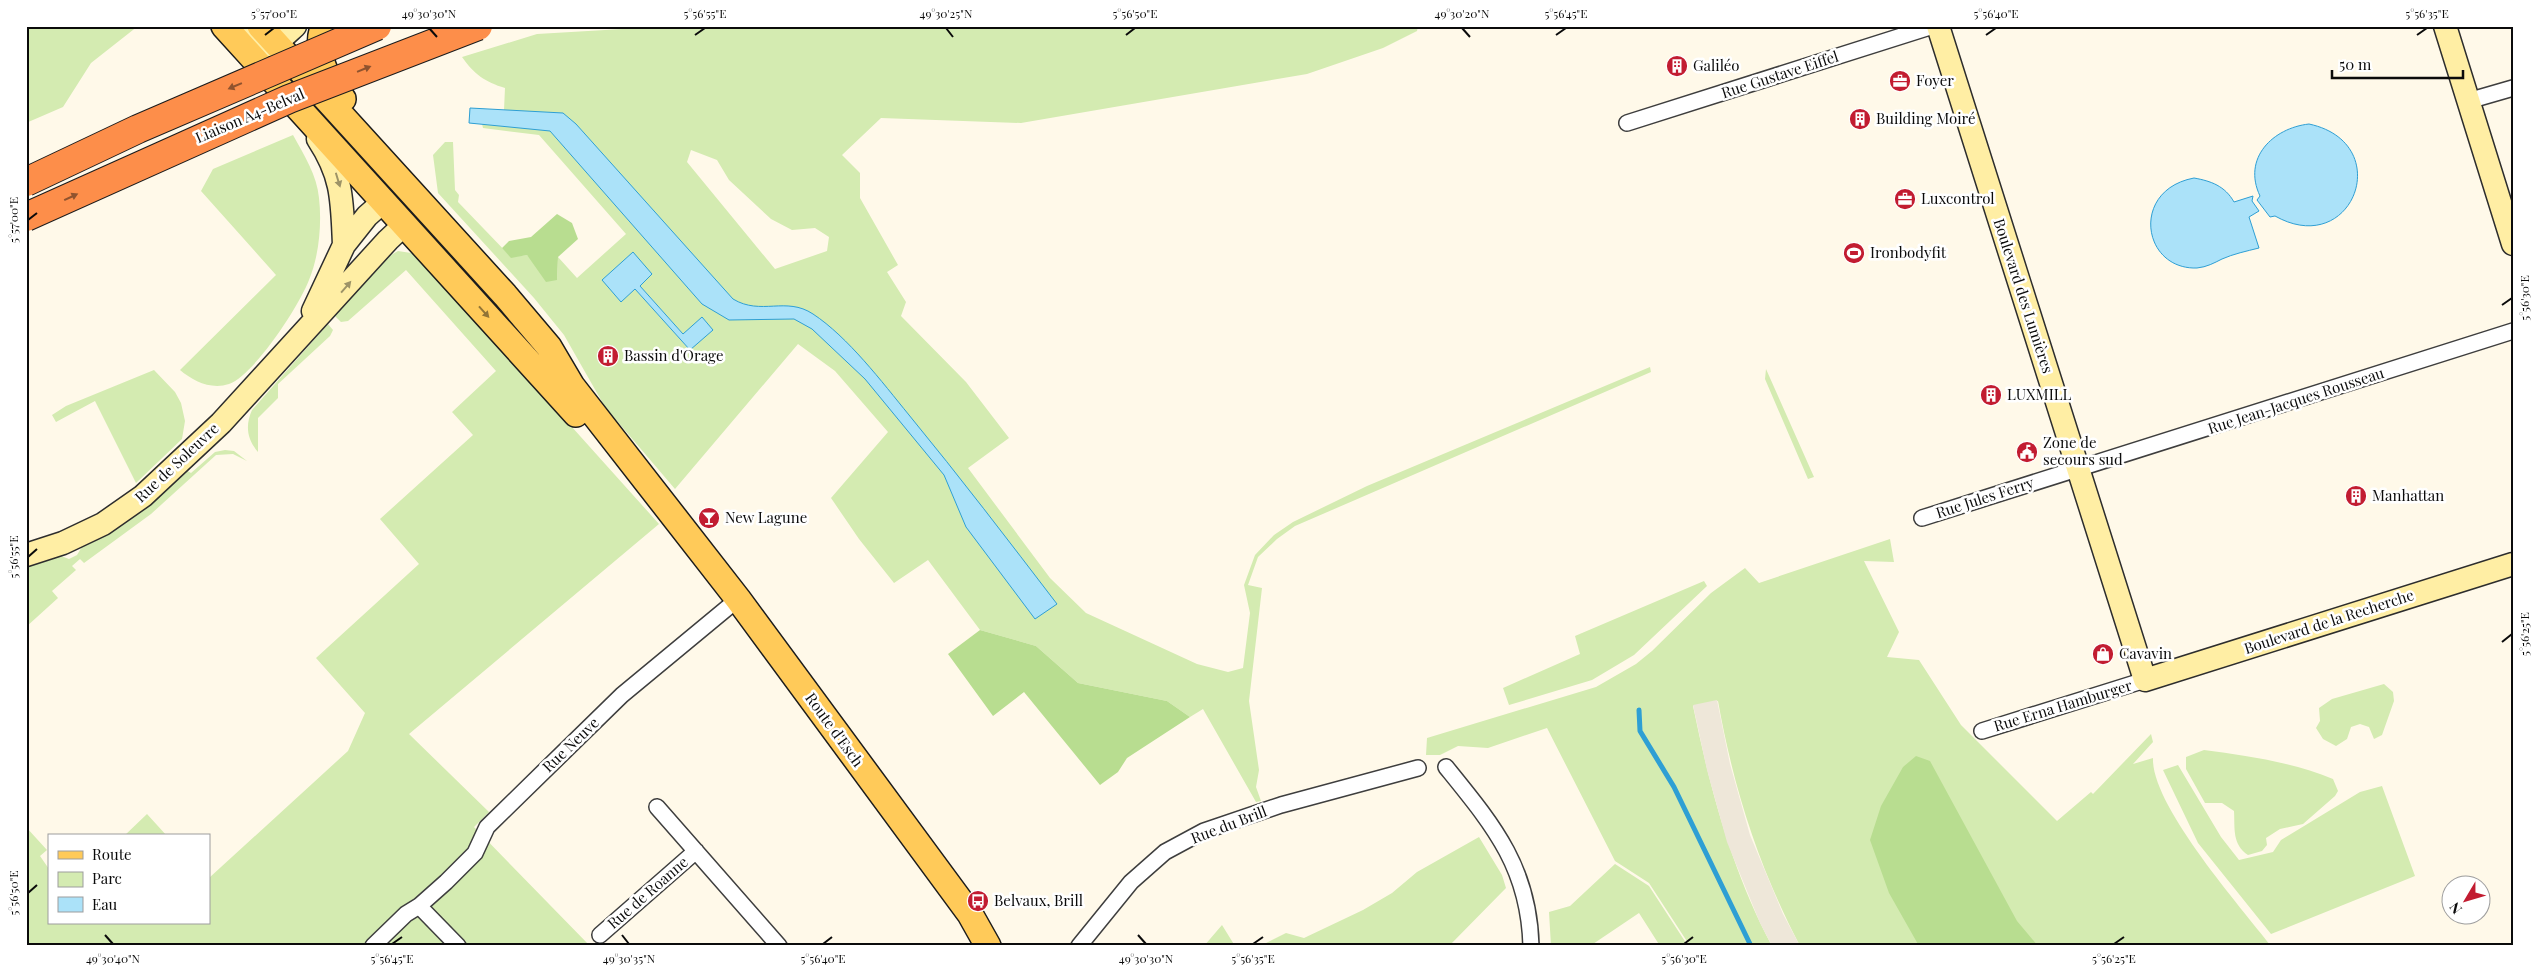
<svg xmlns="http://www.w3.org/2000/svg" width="2539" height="972" viewBox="0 0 2539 972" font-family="'Playfair Display',serif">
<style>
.green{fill:#d4ebb1;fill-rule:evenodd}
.forest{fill:#b8dd90}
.plaza{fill:#eee7d9}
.water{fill:#abe2f9;stroke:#2e9fd4}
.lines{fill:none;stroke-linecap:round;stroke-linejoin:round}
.stream{stroke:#2e9fd4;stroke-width:5}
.street-casing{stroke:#3e3e3e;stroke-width:18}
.secondary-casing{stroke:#2d2d2d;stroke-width:25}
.primary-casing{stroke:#1c1c1c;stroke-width:28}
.street{stroke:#fff;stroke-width:15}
.secondary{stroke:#ffeea4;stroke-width:22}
.primary{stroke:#ffca59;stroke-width:25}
.highway-bridge-casing{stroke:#1c1c1c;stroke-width:30;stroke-linecap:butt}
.highway-bridge{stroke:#fd8e4a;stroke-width:28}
.oneway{fill:#90532e}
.oneway2{fill:#9d9367}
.oneway3{fill:#917436}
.ticks{fill:none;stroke:#0b0b0b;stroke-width:2}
.labels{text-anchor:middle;stroke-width:5;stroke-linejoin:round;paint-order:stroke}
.poi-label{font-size:15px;fill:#0b0b0b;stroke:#fff;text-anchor:start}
.street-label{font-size:15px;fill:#0b0b0b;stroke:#fff}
.neatline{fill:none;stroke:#0b0b0b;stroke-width:2}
.ticks-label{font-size:12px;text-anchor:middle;fill:#0b0b0b}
</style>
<rect width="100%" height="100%" fill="#fff9e9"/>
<path class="green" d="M26 26H138L91 63 63 107 26 123Z
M673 26H1418L1417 31 1383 48 1307 74 1021 123 881 118 842 155 860 173V198L898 265 887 272 906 302 901 316 966 382 1009 438 968 468 1050 578 1086 613 1197 664 1228 672 1243 668 1250 613 1244 585 1255 555 1274 535 1293 522 1367 486 1650 367 1651 372 1295 526 1277 539 1258 557 1248 585 1262 588 1249 701 1259 770 1256 787 1261 801 1256 802 1203 709 1190 717 1167 701 1078 683 1036 646 980 630 928 560 894 583 859 539 831 498 888 432 835 371 798 344 675 489 605 407 564 335 534 298 438 193 433 155 445 142H453L455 190 459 195 458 202 511 257 527 255 557 280 558 257 577 278 626 234 539 135 483 128 482 124 469 123 470 108 504 110 505 88C485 82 474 74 462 57L537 34ZM691 150 717 160 729 180 771 219 792 230 815 228 829 237 827 251 775 269 687 162ZM639 285 683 334 690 350 635 289Z
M280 62 368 158 387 185 384 188 296 92 277 65Z
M293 135C304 155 317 175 319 198 322 224 319 256 309 280 299 306 255 374 229 384 211 390 193 381 180 370L276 275 201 191 213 169Z
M398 251 411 253 423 261 659 524 409 734 489 812 474 827 590 946H26V827L47 850 40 856 49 869V923H209V878L348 751 365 713 316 658 419 564 380 519 473 435 452 412 496 371 406 270 348 321 341 322 335 316 384 259Z
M328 324 333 330 330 336 278 384V398L258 418V452C247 439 245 426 252 410Z
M1766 369 1814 477 1808 479 1765 379Z
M154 370 175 392 181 403 185 421 182 439 136 483 95 401 56 422 52 415 66 406Z
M225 450 234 451 247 461 233 454 216 455 151 514 84 563 80 559 72 566 76 570 52 591 58 598 26 627V566L61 556 69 559 77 555 83 545 186 470 191 473 215 452Z
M1890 539 1894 562 1864 561 1899 632 1887 657 1919 660 1961 725 2057 821 2091 792 2093 794 2151 734 2153 742 2133 764 2153 758C2151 805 2240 906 2271 946H1800C1758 865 1734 790 1718 701L1693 706C1710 789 1732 871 1772 946H1690L1649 883 1615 861 1547 728 1488 748 1458 746 1440 755H1426L1427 738 1596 687 1636 664 1652 651 1711 593 1745 568 1759 583Z
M1704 581 1707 586 1634 655 1592 680 1509 705 1503 688 1580 654 1575 636Z
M2384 684 2393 692 2394 701 2382 735 2374 739 2369 727 2360 724 2351 727 2347 739 2336 746 2323 739 2316 728 2320 721 2319 708 2332 699Z
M2204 750C2248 756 2292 762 2333 779L2338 791 2335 796 2303 824 2280 829 2266 838 2267 845 2262 851 2248 855C2232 844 2235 829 2234 811L2222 803H2205L2186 769V757Z
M2178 765 2221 837 2239 860 2273 852 2281 840 2360 792 2382 786 2415 876 2271 934 2198 843 2163 770Z
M147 814 167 836H124Z
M1479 837 1502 875 1506 888 1449 946H1260L1286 933 1304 938 1363 910 1392 893 1417 872Z
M1615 864 1649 886 1688 946H1660L1639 913 1590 946H1551L1549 912 1570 906Z
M1222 925 1235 946H1204Z"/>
<path class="forest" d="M557 214 572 223 578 239 558 257 557 280 546 282 527 255 511 258 502 248 509 241 531 237Z
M980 630 1036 646 1078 683 1167 701 1190 717 1127 758 1118 772 1100 785 1024 692 993 716 948 654Z
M1916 756 1930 761 2017 921 2038 946H1919L1889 893 1870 840 1881 806 1903 767Z"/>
<path class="plaza" d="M1717 700 1730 764 1750 835 1783 914 1800 946H1772L1760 923 1727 842 1707 770 1693 705Z"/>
<path class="water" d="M470 108 563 113 576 124 733 299C761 316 786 296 813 314 848 337 882 382 909 415 960 477 1008 540 1057 604L1035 619 966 527 944 475 865 379 812 329 794 319 729 320 702 304 550 131 469 123Z
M2309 124C2397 143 2353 260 2275 216L2270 217 2257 200 2260 196C2242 158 2273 128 2309 124Z
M2194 178C2211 181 2225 186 2234 202L2253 196 2252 201 2259 211 2249 217 2259 248C2247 251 2233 254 2222 259 2214 263 2207 267 2197 268 2142 270 2130 190 2194 178Z
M633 252 652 274 640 286 683 334 702 317 713 330 690 350 635 289 621 302 602 280Z"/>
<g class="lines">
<path class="stream" d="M1639 710 1640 731 1674 787 1751 946"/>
<g class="street-casing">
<path id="street" d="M2468 101 2513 88
M1627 123 1933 26
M1922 518 2513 331
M1982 731 2145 680
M1446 767C1493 825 1529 867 1531 946
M657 807 779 946
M419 906 458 946
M600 935 696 851
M373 946 406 914 419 906 446 882 475 853 487 827 622 695 738 599
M1079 946 1131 882 1165 852 1204 831 1281 805 1418 768"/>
</g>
<g class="secondary-casing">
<path id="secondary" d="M1938 26 2145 680 2513 564
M2445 26 2513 244
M243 36C269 53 274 45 295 26
M318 139C343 177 342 201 344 245
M313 311 344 245 367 216 384 201
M26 555 63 543 103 524 143 496 221 423 388 240 405 224"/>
</g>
<g class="primary-casing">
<path id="primary" d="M224 26 576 414
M260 26 505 295 549 347 572 386 738 599 970 914 988 946
M323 26C315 55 324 77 343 99"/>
</g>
<use href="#street" class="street"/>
<use href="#secondary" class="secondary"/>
<use href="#primary" class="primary"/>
<g class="highway-bridge-casing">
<path id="highway-bridge" d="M26 182 138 129 377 26
M26 217 289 99 478 26"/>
</g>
<use href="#highway-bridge" class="highway-bridge"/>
</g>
<defs><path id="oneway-solid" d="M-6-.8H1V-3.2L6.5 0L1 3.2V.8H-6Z" transform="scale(1.25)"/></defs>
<g class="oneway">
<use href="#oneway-solid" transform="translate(364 69) rotate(-22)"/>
<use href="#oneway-solid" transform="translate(235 86) rotate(157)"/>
<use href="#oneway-solid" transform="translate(71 197) rotate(-25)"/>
</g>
<g class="oneway2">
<use href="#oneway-solid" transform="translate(338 180) rotate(73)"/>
<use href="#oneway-solid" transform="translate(346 287) rotate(-49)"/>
</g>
<use class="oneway3" href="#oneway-solid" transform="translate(484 312) rotate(48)"/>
<path class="ticks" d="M429 28 437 37M946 28 953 37M1462 28 1470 37M265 35 274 28M695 35 705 28M1126 35 1135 28M1556 35 1566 28M1986 35 1996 28M2417 35 2427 28M28 220 37 213M2502 305 2512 298M28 557 37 549M2502 642 2512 634M28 893 37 885M105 935 113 944M622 935 629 944M1138 935 1146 944M392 944 402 937M823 944 832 937M1253 944 1263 937M1684 944 1693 937M2114 944 2124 937"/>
<defs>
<g id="building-disc" transform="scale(1.125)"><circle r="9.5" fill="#c21c31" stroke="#fff"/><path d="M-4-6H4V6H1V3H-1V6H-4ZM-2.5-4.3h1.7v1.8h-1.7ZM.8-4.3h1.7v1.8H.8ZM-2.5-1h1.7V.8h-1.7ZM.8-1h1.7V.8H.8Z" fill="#fff"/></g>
<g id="office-disc" transform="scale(1.125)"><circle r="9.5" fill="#c21c31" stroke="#fff"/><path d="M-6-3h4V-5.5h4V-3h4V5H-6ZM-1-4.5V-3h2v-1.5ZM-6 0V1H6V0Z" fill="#fff"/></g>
<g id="stadium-disc" transform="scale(1.125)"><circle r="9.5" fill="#c21c31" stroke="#fff"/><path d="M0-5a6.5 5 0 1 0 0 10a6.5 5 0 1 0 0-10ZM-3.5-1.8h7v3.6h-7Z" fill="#fff"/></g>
<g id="civic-disc" transform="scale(1.125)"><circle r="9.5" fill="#c21c31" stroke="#fff"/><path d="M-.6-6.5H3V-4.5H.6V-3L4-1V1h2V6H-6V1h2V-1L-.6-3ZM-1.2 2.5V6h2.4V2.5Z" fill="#fff"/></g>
<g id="bar-disc" transform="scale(1.125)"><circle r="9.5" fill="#c21c31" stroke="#fff"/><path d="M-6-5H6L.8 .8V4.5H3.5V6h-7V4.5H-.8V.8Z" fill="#fff"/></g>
<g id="shop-disc" transform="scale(1.125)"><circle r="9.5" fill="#c21c31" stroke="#fff"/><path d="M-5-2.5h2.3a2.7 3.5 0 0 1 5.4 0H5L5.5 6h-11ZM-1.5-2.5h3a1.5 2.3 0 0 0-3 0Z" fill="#fff"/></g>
<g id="bus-disc" transform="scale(1.125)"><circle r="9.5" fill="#c21c31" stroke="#fff"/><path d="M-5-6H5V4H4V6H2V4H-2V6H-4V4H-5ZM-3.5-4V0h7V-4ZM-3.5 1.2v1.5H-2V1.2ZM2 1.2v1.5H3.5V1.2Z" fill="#fff"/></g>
</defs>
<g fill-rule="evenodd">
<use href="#building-disc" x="1677" y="66"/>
<use href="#office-disc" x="1900" y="81"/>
<use href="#building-disc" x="1860" y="119"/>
<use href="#office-disc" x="1905" y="199"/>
<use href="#stadium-disc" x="1854" y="253"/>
<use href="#building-disc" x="608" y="356"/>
<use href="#building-disc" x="1991" y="395"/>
<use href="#civic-disc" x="2027" y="452"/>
<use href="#building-disc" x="2356" y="496"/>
<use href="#bar-disc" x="709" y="518"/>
<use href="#shop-disc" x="2103" y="654"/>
<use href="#bus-disc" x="978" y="901"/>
</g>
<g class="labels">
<g class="poi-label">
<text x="1693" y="71">Galiléo</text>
<text x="1916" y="86">Foyer</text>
<text x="1876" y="124">Building Moiré</text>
<text x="1921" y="204">Luxcontrol</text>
<text x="1870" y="258">Ironbodyfit</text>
<text x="624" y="361">Bassin d'Orage</text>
<text x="2007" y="400">LUXMILL</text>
<text x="2043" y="448">Zone de<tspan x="2043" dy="17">secours sud</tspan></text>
<text x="2372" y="501">Manhattan</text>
<text x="725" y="523">New Lagune</text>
<text x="2119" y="659">Cavavin</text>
<text x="994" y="906">Belvaux, Brill</text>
</g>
<g class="street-label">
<text transform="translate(1780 75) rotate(-18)" y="5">Rue Gustave Eiffel</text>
<text transform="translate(250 116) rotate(-23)" y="5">Liaison A4-Belval</text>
<text transform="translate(2023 296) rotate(72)" y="5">Boulevard des Lumières</text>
<text transform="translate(2296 401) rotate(-18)" y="5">Rue Jean-Jacques Rousseau</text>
<text transform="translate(177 463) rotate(-43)" y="5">Rue de Soleuvre</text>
<text transform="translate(1985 498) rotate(-18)" y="5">Rue Jules Ferry</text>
<text transform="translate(2329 622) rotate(-18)" y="5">Boulevard de la Recherche</text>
<text transform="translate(2063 706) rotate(-17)" y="5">Rue Erna Hamburger</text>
<text transform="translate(834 730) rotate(54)" y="5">Route d'Esch</text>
<text transform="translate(571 745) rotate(-44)" y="5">Rue Neuve</text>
<text transform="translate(1229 825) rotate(-21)" y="5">Rue du Brill</text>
<text transform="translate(648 893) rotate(-41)" y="5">Rue de Roanne</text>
</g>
</g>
<rect width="2539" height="972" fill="none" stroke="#ffffff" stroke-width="55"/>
<rect x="48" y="834" width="162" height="90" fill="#ffffff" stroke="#9d9d9d"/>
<rect x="58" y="851" width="25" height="8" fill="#ffca59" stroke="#9d9d9d"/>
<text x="92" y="860" font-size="15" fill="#0b0b0b">Route</text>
<rect x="58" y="872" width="25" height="15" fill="#d4ebb1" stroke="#9d9d9d"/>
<text x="92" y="884" font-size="15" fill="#0b0b0b">Parc</text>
<rect x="58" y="897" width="25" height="15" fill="#abe2f9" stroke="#9d9d9d"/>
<text x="92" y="910" font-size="15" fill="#0b0b0b">Eau</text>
<g transform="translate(2466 900) rotate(232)"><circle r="24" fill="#ffffff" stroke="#9d9d9d"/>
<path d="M0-4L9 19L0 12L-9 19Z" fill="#c21c31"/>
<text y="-8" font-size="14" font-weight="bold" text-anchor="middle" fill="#0b0b0b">N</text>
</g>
<path d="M2332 70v8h131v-8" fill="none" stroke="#0b0b0b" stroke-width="2.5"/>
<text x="2339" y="70" font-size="15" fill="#0b0b0b" stroke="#ffffff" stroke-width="4" paint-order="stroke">50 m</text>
<rect x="28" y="28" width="2484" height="916" class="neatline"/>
<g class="ticks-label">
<text x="274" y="18">5°57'00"E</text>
<text x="429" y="18">49°30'30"N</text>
<text x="705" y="18">5°56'55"E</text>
<text x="946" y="18">49°30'25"N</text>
<text x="1135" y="18">5°56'50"E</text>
<text x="1462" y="18">49°30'20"N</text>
<text x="1566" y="18">5°56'45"E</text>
<text x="1996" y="18">5°56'40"E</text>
<text x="2427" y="18">5°56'35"E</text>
<text transform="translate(14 220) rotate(-90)" y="4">5°57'00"E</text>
<text transform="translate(2525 298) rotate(-90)" y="4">5°56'30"E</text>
<text transform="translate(14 557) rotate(-90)" y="4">5°56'55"E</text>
<text transform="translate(2525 634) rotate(-90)" y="4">5°56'25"E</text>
<text transform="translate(14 893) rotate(-90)" y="4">5°56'50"E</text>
<text x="113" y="963">49°30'40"N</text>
<text x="392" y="963">5°56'45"E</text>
<text x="629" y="963">49°30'35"N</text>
<text x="823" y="963">5°56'40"E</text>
<text x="1146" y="963">49°30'30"N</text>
<text x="1253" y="963">5°56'35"E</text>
<text x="1684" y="963">5°56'30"E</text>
<text x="2114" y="963">5°56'25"E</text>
</g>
</svg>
